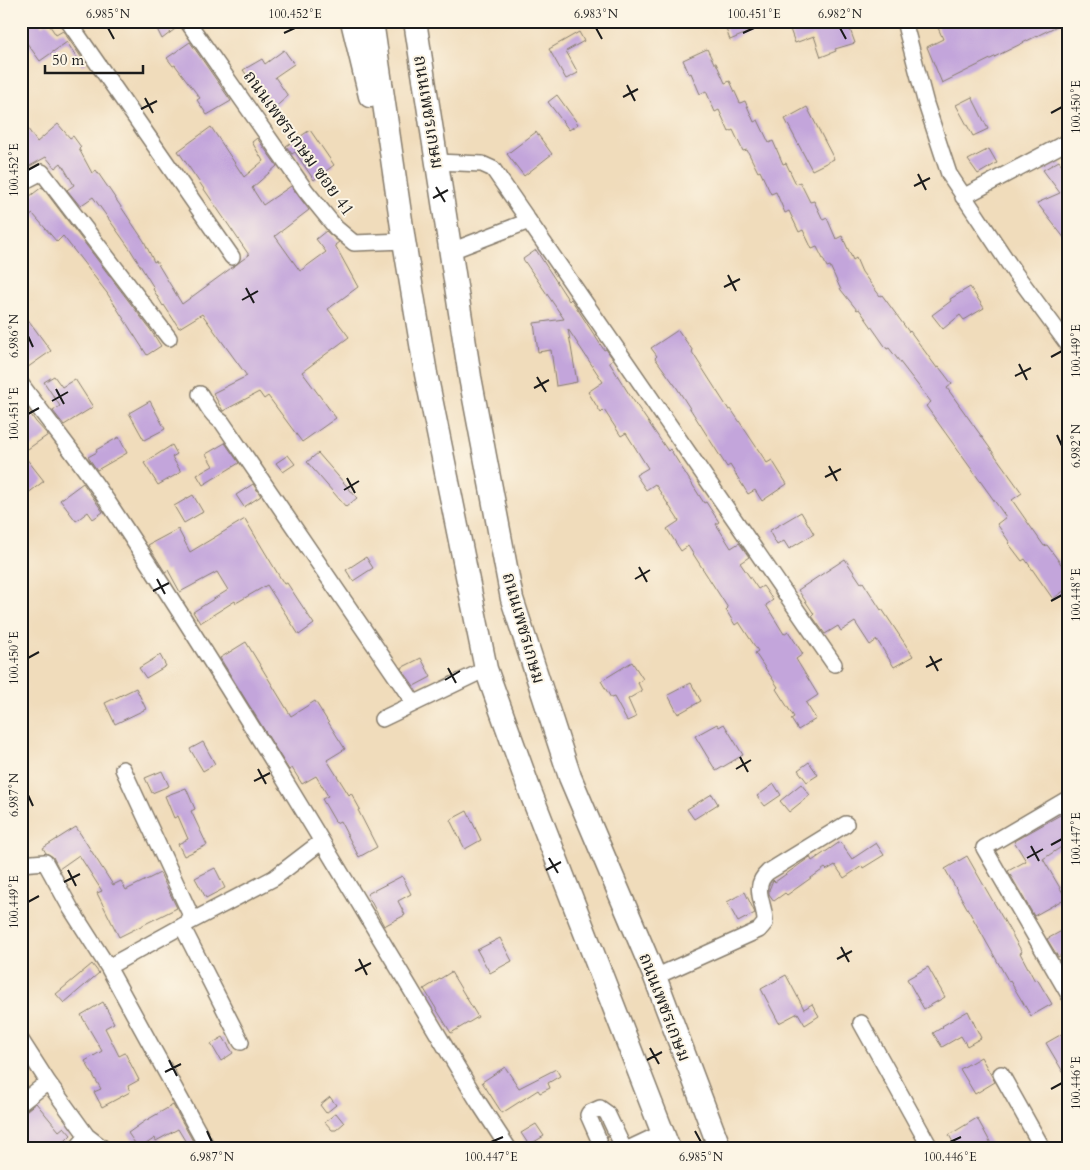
<svg xmlns="http://www.w3.org/2000/svg" width="1090" height="1170" viewBox="0 0 1090 1170" font-family="Cardo,'Noto Serif Thai',serif">
<style>
.building{fill:#c3a5db}
.lines{fill:none;stroke-linecap:round;stroke-linejoin:round}
.minor-casing{stroke:#867c6c;stroke-width:18}
.highway-casing{stroke:#867c6c;stroke-width:25}
.minor{stroke:#fff;stroke-width:15}
.highway{stroke:#fff;stroke-width:22}
.ticks{fill:none;stroke:#1c1c1c;stroke-width:2}
.labels{text-anchor:middle;stroke-width:4;stroke-linejoin:round;paint-order:stroke}
.street-label{font-size:18px;fill:#1c1c1c;stroke:#fcf5e5}
.neatline{fill:none;stroke:#1c1c1c;stroke-width:2}
.ticks-label{font-size:12px;text-anchor:middle;fill:#1c1c1c}
</style>
<rect width="100%" height="100%" fill="#fcf5e5"/>
<filter id="ink" filterUnits="userSpaceOnUse"><feTurbulence type="fractalNoise" baseFrequency=".02" numOctaves="2"/><feDisplacementMap in="SourceGraphic" scale="10" xChannelSelector="R" yChannelSelector="G"/><feConvolveMatrix kernelMatrix="1 2 1 2 8 2 1 2 1" color-interpolation-filters="sRGB"/></filter>
<filter id="wash" filterUnits="userSpaceOnUse"><feTurbulence type="fractalNoise" baseFrequency=".0096" numOctaves="4" result="noise"/><feDisplacementMap in="SourceGraphic" scale="20" xChannelSelector="R" yChannelSelector="G"/><feGaussianBlur stdDeviation="1.12" result="paint"/><feColorMatrix in="noise" values="0 0 0 0 0 0 0 0 0 0 0 0 0 0 0 0 0 1.4 0 .05"/><feComposite in="paint" operator="in"/></filter>
<g filter="url(#wash)">
<rect width="100%" height="100%" fill="#f0dcbb"/>
<g id="blocks">
<path class="building" d="M21 21H38L42 26 48 23 56 35 63 31 86 64 82 66 67 42 40 61 21 35Z
M153 21H178L179 26 162 39Z
M723 21H775L730 40Z
M787 21H817L819 29 838 21H847L855 43 835 49 836 51 821 57 814 36 795 43Z
M935 21H1067L942 83 927 47 943 39Z
M579 32 584 41 566 51 578 73 566 79 549 49Z
M190 42 231 101 207 115 197 100 200 98 175 65 173 66 167 58Z
M707 49 714 63H716L725 83 730 81 740 103 745 101 754 122 758 120 769 143 773 141 783 164 786 163 796 184 800 182 810 202 814 201 823 220 827 218 836 239 842 236 853 260 856 258 862 272 880 296 882 295 909 332 910 331 937 368 939 367 952 384 947 388 1022 493 1012 500 1044 546 1047 545 1069 575V587L1053 599 1025 559 1022 561 1009 544 1010 543 997 524 1006 517 926 406 931 402 889 348 887 349 859 309 857 310 841 290 830 266 827 267 817 247 812 249 803 230 799 232 789 211 785 213 776 192 771 194 760 171 758 172 747 150 743 151 733 130 729 132 719 110 715 112 706 91 700 94 691 73 689 74 683 60Z
M284 50 294 64 275 77 288 96 272 110 243 70 262 59 265 64Z
M557 95 578 124 569 130 548 102Z
M972 97 988 129 973 136 956 105Z
M807 107 834 159 812 170 785 119Z
M21 119 37 142 58 124 70 138 73 136 81 147 79 149 92 173 96 170 107 186 144 241 154 262 156 261 182 304 249 255 178 151 211 127 244 177 263 161 252 142 257 138 277 166 252 188 263 205 291 186 309 210 275 236 300 271 326 252 316 239 326 231 339 242 335 245 358 287 328 309 349 337 302 372 336 418 302 442 268 396 264 399 259 392 223 411 213 393 247 376 202 314 179 328 164 305 163 306 153 289 154 288 130 249 93 197 80 206 67 190 74 185 61 163 55 168 46 157 21 171Z
M310 130 334 165 314 180 295 152 292 154 286 146Z
M536 132 552 154 524 176 507 154Z
M989 149 997 163 978 174 968 160Z
M1059 161 1069 175V244L1037 203 1060 193 1043 170Z
M42 187 150 329 161 346 147 355 107 293 63 236 57 242 33 214 21 222V203Z
M536 250 569 301 571 299 604 350 606 349 613 359 609 362 629 394 668 451 670 449 704 503 706 502 719 522 716 524 731 548 739 543 742 547 749 557 740 563 758 589 763 586 773 600 766 605 784 634 788 631 803 654 796 659 818 695 806 703 816 719 798 730 791 719 794 717 776 689 778 687 755 653 758 651 739 622 735 625 726 610 728 608 688 546 681 551 667 529 679 521 655 484 646 490 636 475 648 468 626 433 621 436 604 410 601 413 588 392 603 382 568 329 577 382 556 386 551 350 538 352 534 323 564 319 523 259Z
M970 287 984 308 964 320 960 315 943 329 932 315 951 301 950 299Z
M21 310 51 351 21 372Z
M678 330 693 351 692 352 729 410 731 409 767 463 772 460 787 484 762 501 755 490 748 494 730 465 727 467 677 388 655 358 657 356 651 348Z
M54 376 62 387 75 379 93 407 64 425 53 411 60 406 44 382Z
M21 400 36 422 48 435 22 453 44 481 27 494 21 486Z
M150 401 165 429 144 440 129 413Z
M119 437 127 453 97 470 88 457 97 452 96 450Z
M225 443 239 463 203 485 197 475 213 466 206 454Z
M172 445 177 454 172 457 181 472 158 485 144 463Z
M318 453 357 498 346 507 307 462Z
M288 455 295 464 283 472 276 463Z
M83 483 103 512 93 519 88 512 76 521 60 500Z
M253 484 261 496 244 507 236 495Z
M193 495 203 512 184 523 174 506Z
M801 512 814 534 789 549 784 541 777 545 769 531Z
M245 519 284 584 287 583 314 624 299 635 267 585 236 603 235 601 200 623 193 612 228 590 217 572 180 592 168 570 165 572 148 545 178 529 190 552Z
M366 557 373 568 353 581 346 570Z
M845 559 861 583 863 582 881 610 882 609 913 656 894 667 877 640 870 645 855 622 841 631 838 626 825 634 812 616 814 614 798 590Z
M246 642 291 716 315 701 345 749 327 760 349 795 351 793 360 809 358 810 377 847 359 857 340 821 336 823 322 799 328 796 316 776 302 784 292 768 289 770 220 658Z
M160 655 166 666 146 678 139 668Z
M421 658 431 677 414 686 401 668Z
M632 662 643 679 638 683 642 691 628 699 636 717 627 721 614 697 611 698 601 681Z
M691 683 701 701 678 714 668 695Z
M136 688 146 709 115 724 105 703Z
M717 724 719 727 724 724 743 755 716 771 695 736Z
M203 742 215 764 203 771 190 749Z
M809 762 818 775 807 782 798 770Z
M162 771 169 786 152 793 145 778Z
M774 784 781 795 765 806 757 796Z
M801 784 810 795 789 812 780 801Z
M186 788 195 809 191 811 207 845 184 856 178 844 188 839 178 816 174 818 165 796Z
M712 794 718 804 694 819 687 809Z
M1069 810V842L1043 859 1066 898 1034 916 1008 871 1026 861 1014 841Z
M467 811 481 840 465 849 450 820Z
M76 827 113 885 121 881 126 890 160 873 177 908 119 937 97 893 102 891 79 855 59 869 53 857 46 853 43 848Z
M840 842 852 859 876 843 884 855 863 868 862 866 844 878 835 865 827 870 825 868 787 895 785 893 774 901 769 894V890L773 880 775 882 810 857 812 861Z
M967 856 1022 952 1020 953 1035 981 1037 979 1052 1004 1031 1016 1010 981 1009 982 945 869Z
M215 868 225 888 206 898 195 878Z
M402 876 411 894 398 901 405 915 384 926 367 894Z
M745 892 755 913 738 922 727 902Z
M1069 927V944L1064 947 1067 952 1058 957 1047 939Z
M500 938 512 961 490 973 477 950Z
M92 964 99 973 64 1003 56 994Z
M928 967 945 997 924 1009 907 979Z
M451 972 478 1017 451 1033 424 989Z
M786 975 804 1009 812 1004 819 1016 805 1025 798 1013 779 1023 761 989Z
M103 1002 114 1023 105 1028 119 1056 125 1053 139 1080 128 1086 130 1092 102 1107 94 1092 101 1089 85 1061 102 1051 81 1015Z
M968 1011 981 1038 967 1046 961 1036 942 1047 933 1033 943 1027 942 1026Z
M1069 1030V1082L1046 1043Z
M223 1037 233 1053 221 1061 211 1044Z
M981 1057 995 1082 975 1094 960 1069Z
M505 1067 519 1088 556 1069 560 1076 548 1083 550 1088 540 1093 538 1090 502 1113 482 1082Z
M330 1097 336 1105 326 1113 320 1105Z
M36 1103 59 1131 64 1127 71 1135 57 1149H21V1112L27 1110Z
M173 1105 195 1145 190 1149 178 1129 156 1141 155 1138 139 1149 128 1133 145 1121Z
M336 1113 344 1123 336 1130H332L325 1122Z
M977 1118 994 1149H957L949 1135Z
M536 1124 544 1136 529 1145 521 1133Z"/>
</g>
</g>
<g filter="url(#ink)">
<use href="#blocks" fill-opacity="0" stroke="#867c6c" stroke-width="1"/>
<g class="lines">
<g class="minor-casing">
<path id="minor" d="M68 21 232 257
M187 21 306 191 336 228 354 243 404 241
M904 21 926 104 949 174 1015 273 1069 346
M437 162 482 164 493 169 834 664
M21 183 42 172 169 338
M963 197 1069 141
M451 251 529 221
M21 384C51 425 84 465 112 508 240 701 358 901 477 1100L509 1149
M200 394C206 404 211 415 222 422L414 703
M382 719 486 669
M123 769 193 920
M1069 798 984 848 1069 995
M21 864 45 862 71 909 108 967 208 1149
M182 926 241 1042
M108 967 182 926 274 878 321 842
M655 977 759 930 765 923C766 904 750 888 768 872L846 824
M861 1023 931 1149
M21 1040 48 1082 87 1136 104 1149
M1001 1074 1043 1149
M21 1103 48 1082
M599 1140 588 1115 589 1113 600 1108 607 1113 624 1149
M76 1149 87 1136
M628 1149 662 1133"/>
</g>
<g class="highway-casing">
<path id="highway" d="M352 21 370 96
M372 21 404 241 426 374 486 669 530 791 669 1149
M415 21 470 377 512 599 570 777 655 977 720 1149"/>
</g>
<use href="#minor" class="minor"/>
<use href="#highway" class="highway"/>
</g>
</g>
<path class="ticks" d="M108 28 114 39M596 28 602 39M840 28 846 39M284 33 295 28M743 33 754 28M627 85 635 101M623 97 638 89M145 98 153 113M141 109 157 101M1051 113 1062 107M28 170 39 164M918 174 926 190M914 186 930 178M436 187 445 202M433 198 448 190M728 275 736 291M724 287 740 279M246 288 254 303M242 300 258 291M28 336 33 347M1051 357 1062 351M1019 364 1027 380M1015 376 1031 368M537 377 546 392M534 388 549 380M56 389 64 404M52 401 68 392M28 414 39 408M1057 435 1062 446M829 466 837 481M825 477 841 469M347 478 355 493M344 490 359 481M639 567 647 582M157 579 165 594M635 579 650 570M153 591 169 583M1051 601 1062 595M930 656 938 671M28 658 39 652M926 667 942 659M448 668 456 683M445 680 460 671M740 757 748 772M258 769 266 784M736 769 751 760M254 781 270 773M28 795 33 806M1051 845 1062 839M1031 846 1039 861M549 858 558 873M1027 858 1043 849M68 870 76 886M546 870 561 862M64 882 80 874M28 902 39 896M841 947 849 962M359 959 367 975M837 959 852 951M355 971 371 963M650 1048 659 1064M169 1060 177 1076M647 1060 662 1052M165 1072 181 1064M1051 1089 1062 1083M207 1131 212 1142M695 1131 701 1142M491 1142 503 1137M950 1142 961 1137"/>
<g class="labels">
<g class="street-label">
<text transform="translate(429 112) rotate(81)" y="6">ถนนเพชรเกษม</text>
<text transform="translate(299 143) rotate(54)" y="6">ถนนเพชรเกษม ซอย 41</text>
<text transform="translate(524 628) rotate(74)" y="6">ถนนเพชรเกษม</text>
<text transform="translate(665 1007) rotate(69)" y="6">ถนนเพชรเกษม</text>
</g>
</g>
<rect width="1090" height="1170" fill="none" stroke="#fcf5e5" stroke-width="55"/>
<path d="M45 65v8h98v-8" fill="none" stroke="#1c1c1c" stroke-width="2.5"/>
<text x="52" y="65" font-size="15" fill="#1c1c1c" stroke="#fcf5e5" stroke-width="4" paint-order="stroke">50 m</text>
<rect x="28" y="28" width="1034" height="1114" class="neatline"/>
<g class="ticks-label">
<text x="108" y="18">6.985°N</text>
<text x="295" y="18">100.452°E</text>
<text x="596" y="18">6.983°N</text>
<text x="754" y="18">100.451°E</text>
<text x="840" y="18">6.982°N</text>
<text transform="translate(1076 107) rotate(-90)" y="4">100.450°E</text>
<text transform="translate(14 170) rotate(-90)" y="4">100.452°E</text>
<text transform="translate(14 336) rotate(-90)" y="4">6.986°N</text>
<text transform="translate(1076 351) rotate(-90)" y="4">100.449°E</text>
<text transform="translate(14 414) rotate(-90)" y="4">100.451°E</text>
<text transform="translate(1076 446) rotate(-90)" y="4">6.982°N</text>
<text transform="translate(1076 595) rotate(-90)" y="4">100.448°E</text>
<text transform="translate(14 658) rotate(-90)" y="4">100.450°E</text>
<text transform="translate(14 795) rotate(-90)" y="4">6.987°N</text>
<text transform="translate(1076 839) rotate(-90)" y="4">100.447°E</text>
<text transform="translate(14 902) rotate(-90)" y="4">100.449°E</text>
<text transform="translate(1076 1083) rotate(-90)" y="4">100.446°E</text>
<text x="212" y="1161">6.987°N</text>
<text x="491" y="1161">100.447°E</text>
<text x="701" y="1161">6.985°N</text>
<text x="950" y="1161">100.446°E</text>
</g>
</svg>
